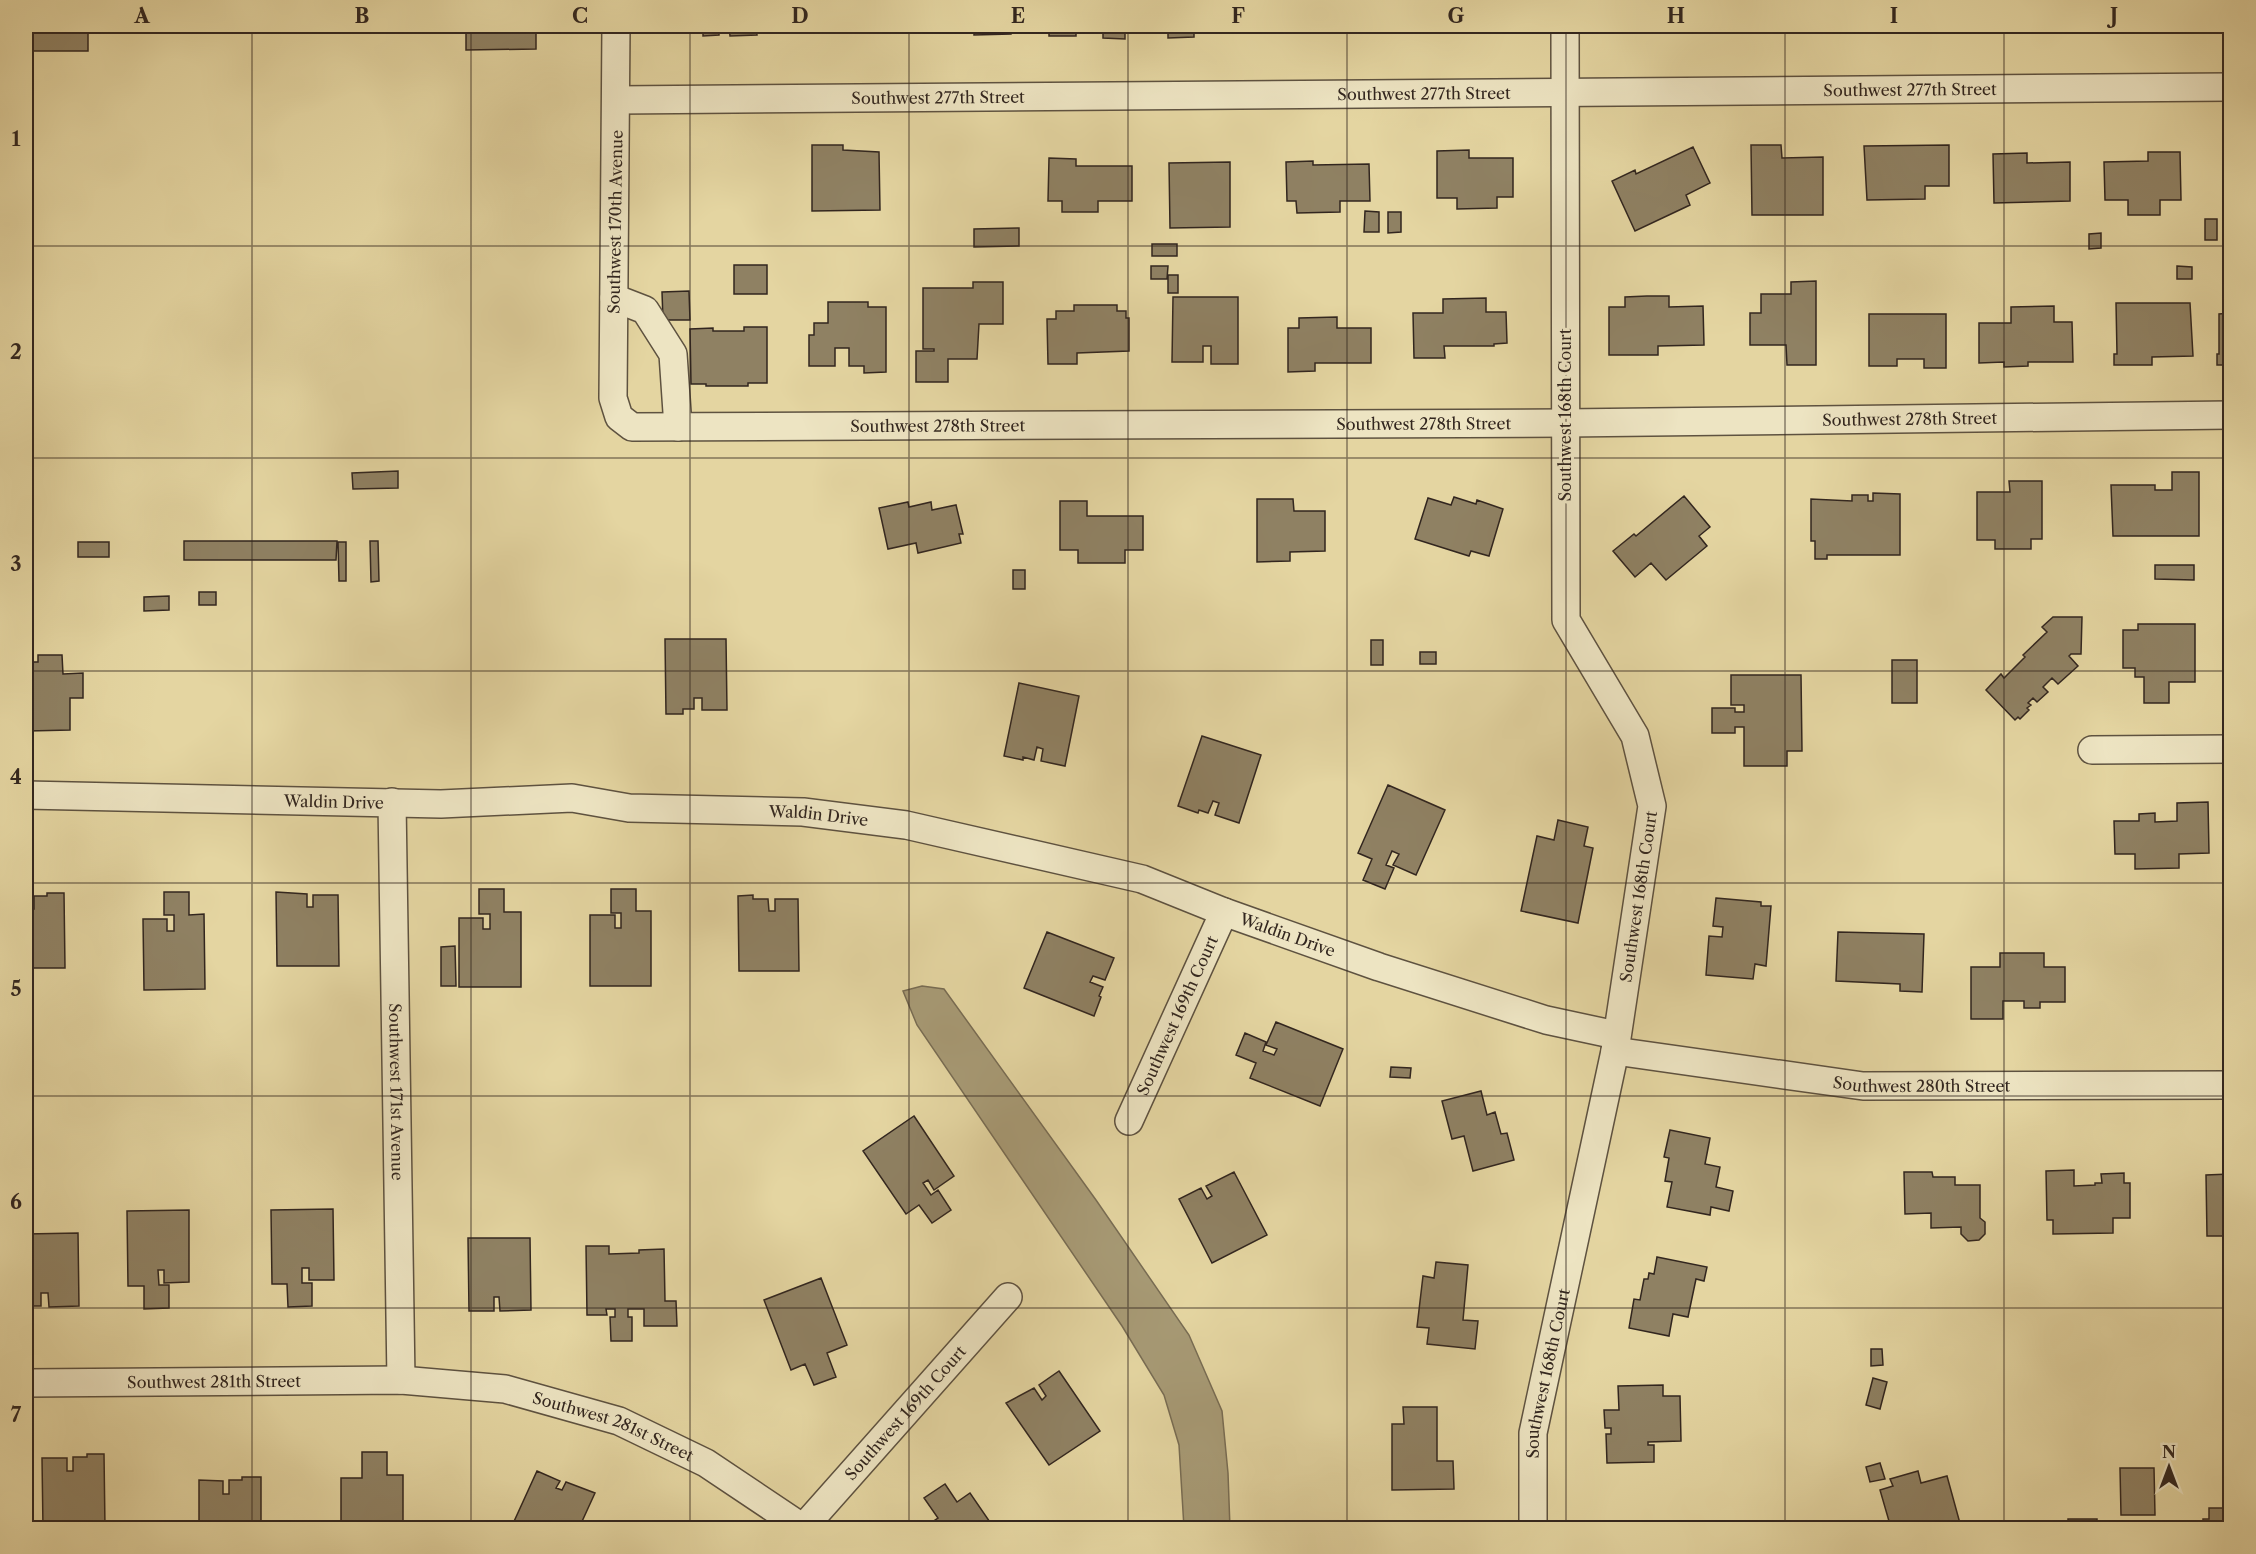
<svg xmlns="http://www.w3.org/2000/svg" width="2256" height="1554" viewBox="0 0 2256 1554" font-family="'Libre Caslon Text',serif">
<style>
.water{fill:#a79a75;stroke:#786c53;stroke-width:1.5}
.building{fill:#8f8163;stroke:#32261f;stroke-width:1.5}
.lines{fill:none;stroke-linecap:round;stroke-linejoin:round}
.minor-casing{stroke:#5e5240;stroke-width:30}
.minor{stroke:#ede4c2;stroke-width:27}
.grid{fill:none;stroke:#32261f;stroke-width:1.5;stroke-opacity:0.55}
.labels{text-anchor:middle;stroke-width:6;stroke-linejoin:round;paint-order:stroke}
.street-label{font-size:16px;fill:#32261f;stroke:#ede4c2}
.neatline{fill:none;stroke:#32261f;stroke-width:2}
.grid-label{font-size:20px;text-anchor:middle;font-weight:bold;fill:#32261f}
</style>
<rect width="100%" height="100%" fill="#e4d5a1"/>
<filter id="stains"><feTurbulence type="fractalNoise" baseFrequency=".00333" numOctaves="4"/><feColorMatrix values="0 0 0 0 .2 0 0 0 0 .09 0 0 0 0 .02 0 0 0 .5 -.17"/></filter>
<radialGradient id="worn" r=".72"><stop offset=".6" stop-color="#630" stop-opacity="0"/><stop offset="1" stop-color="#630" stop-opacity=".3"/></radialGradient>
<path class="water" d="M922 986 944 989 1096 1200 1189 1335 1222 1411 1228 1473 1230 1528H1184L1179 1445 1164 1395 1122 1326 917 1025 903 991Z"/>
<path class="building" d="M26 26H88V51H26Z
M466 26H533V28H536V49L466 50Z
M667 26H725H719V35L703 36V26Z
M729 26H756L757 35 730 36Z
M804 26H838V32H804Z
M928 26H956V33H928Z
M974 26H1011V34L974 35Z
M1049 26H1125V39L1103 38V31H1076V36H1049Z
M1168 26H1194V37L1168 38Z
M1203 26H1230V29H1203Z
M1340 26H1371V31H1340Z
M1608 26H1693V33H1608Z
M1796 26H1818V29H1796Z
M2034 26H2065V29H2034Z
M2161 26H2198V27H2161Z
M812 145H843V150L879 152 880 210 812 211Z
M1751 145H1781L1782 158 1823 157V215H1752Z
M1949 145V186H1925V199L1867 200 1864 146Z
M1693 147 1710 183 1686 195 1690 205 1635 231 1612 181 1635 170 1636 174Z
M1469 150V158H1513V197H1497V208L1457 209V198H1437V151Z
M2148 152H2180L2181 200H2160V215H2128V200H2105L2104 162 2148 161Z
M2027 153V163L2070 162V201L1994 203 1993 154Z
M1049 158 1076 159V166H1132V201H1098V212H1062V201H1048Z
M1313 161V165L1369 164 1370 201H1340V212L1297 213 1296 201H1287L1286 162Z
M1230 162V227L1170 228 1169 163Z
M2225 164H2230V191H2225Z
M1365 211 1379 212V232H1364Z
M1388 212H1401V232L1388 233Z
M2205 219H2217V240H2205Z
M1019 228V246L974 247V229Z
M2101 233V248L2089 249V234Z
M1152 244H1177V256H1152Z
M734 265H767V294H734Z
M1151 266H1168L1167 279H1151Z
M2177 266 2192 267V279H2177Z
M1168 275H1178V293H1168Z
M1816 281V365H1787L1786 345H1750V313H1761V294H1791V282Z
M973 282H1003V324H979L977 359H948V382H916V351H934V349H923V288H973Z
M689 291 690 320H663L662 292Z
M1647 296H1669V307L1703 306 1704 345 1658 346V355H1609V307H1625V297Z
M1173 297H1238V364H1211V346H1203V362H1172Z
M1486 298V312H1506L1507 343 1494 344V346H1444L1445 358H1414L1413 313H1443V299Z
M828 302H868V307H886V372L864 373V366H849V348H835V366H809V335H814V323H828Z
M2116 303H2190L2193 356 2152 357V365H2114V354H2117Z
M1074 305H1117V311H1126V318H1129V351L1077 353V364H1048L1047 319H1056V311H1074Z
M2054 306V322H2072L2073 362H2028V366L2004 367V362L1979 363V323H2011V307Z
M2230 313V365H2217V354H2219V314Z
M1869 314H1946V368H1924V359H1897V366H1869Z
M1337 317V328H1371V363H1315V371L1288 372V328H1299V318Z
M744 327H767V383H748V386H706V384H691L690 329 713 328V331H744Z
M398 471V488L353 489 352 473Z
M2172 472H2199V536H2113L2111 485H2155V490H2172Z
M2009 481H2042V539H2031V549H1995V540H1977V492H2010Z
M1873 493 1900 494V555H1827V559H1815V541H1811V499L1852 501V495H1868V501H1873Z
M1684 496 1710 527 1699 536 1707 546 1666 580 1651 563 1635 577 1613 551 1634 534 1636 536Z
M1454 497 1476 504 1477 500 1503 509 1489 556 1471 551 1469 556 1415 539 1428 498 1451 505Z
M1257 499H1293L1294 511H1325V551L1290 552V561L1257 562Z
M1060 501H1087V516H1143V550H1125V563H1078V550H1060Z
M908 502 909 507 931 502 932 510 956 505 963 534H959L961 543 918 553 916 543 888 549 879 508Z
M184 541H337L336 560H184Z
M370 541H378L379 581 371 582Z
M78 542H109V557H78Z
M338 542H346V581H339Z
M2155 565H2194V580L2155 579Z
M1013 570H1025V589H1013Z
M199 592H216V605H199Z
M169 596V610L144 611V597Z
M2053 617H2082L2081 654H2071L2069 656 2078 666 2058 684 2052 678 2043 687 2048 692 2037 702 2033 698 2028 703 2031 705 2027 708 2029 710 2020 719 2018 717 2015 720 1986 690 2001 674 2004 678 2025 657 2023 655 2047 632 2042 627Z
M2138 624H2195V682H2169V703H2144V677H2135V668H2123V630H2138Z
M665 639H726L727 710H702V698H694V709H683V714H666Z
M1371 640H1383V665H1371Z
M1420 652H1436V664H1420Z
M38 655H62L63 674 83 673V698H70V730L28 731 26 662H38Z
M1892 660H1917V703H1892Z
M1731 675H1801L1802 751H1787V766H1744V727H1735V733H1712V708H1735V712H1744V705H1731Z
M1019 683 1079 696 1065 766 1041 761 1043 749 1037 747 1034 760 1023 757V760L1004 756Z
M1202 736 1261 755 1239 823 1215 815 1219 803 1213 801 1208 813 1199 810 1198 813 1178 806Z
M1388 785 1445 810 1416 875 1393 865 1399 854 1392 851 1386 865 1394 868 1385 889 1363 880 1372 859 1358 853Z
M2208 802 2209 853 2179 854V868L2135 869V854H2115L2114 821H2139V814L2155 813V822L2177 821V803Z
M1558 820 1588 827 1584 846 1593 848 1578 923 1521 911 1537 836 1554 840Z
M479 889H504V912H521V987H459V918H483V929H490V914H479Z
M611 889H636V911H651V986H590V915H615V928H621V913H611Z
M164 892H189V915L204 914 205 989 144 990 143 919H167V931H174V915H164Z
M276 892 307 894V907H313V895H338L339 966H277Z
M47 893H64L65 968H26V897L27 910 34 909V896H47Z
M753 895V899H768L769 911H775V899H798L799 971H739L738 896Z
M1716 898 1761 902V906H1771L1766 966 1755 964 1753 979 1706 975 1709 936 1722 937 1723 927 1713 926Z
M1047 932 1114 958 1105 980 1093 976 1090 982 1103 987 1099 996 1101 997 1094 1016 1024 988Z
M1838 932 1924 934 1922 992 1900 991V984L1836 981Z
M455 946 456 986H441V947Z
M2000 953H2044V967H2065V1002H2040V1008H2024V1001H2003V1019H1971V967H2000Z
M1276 1022 1343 1049 1320 1106 1250 1078 1256 1063 1236 1055 1245 1033 1266 1042 1263 1051 1274 1055 1277 1049 1266 1045Z
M1391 1067 1411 1068 1410 1078 1390 1077Z
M1481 1091 1487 1115 1495 1112 1501 1134 1507 1133 1514 1160 1473 1171 1464 1136 1452 1139 1442 1101Z
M914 1116 954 1176 934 1190 928 1180 923 1183 931 1195 938 1190 951 1210 932 1223 919 1205 906 1214 863 1151Z
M1670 1130 1710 1138 1705 1164 1720 1167 1716 1187 1733 1191 1729 1211 1711 1207 1710 1215 1667 1207 1672 1182 1665 1181 1669 1158 1664 1157Z
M2074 1170V1186L2095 1185V1183H2102L2101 1174 2124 1173V1183H2130V1218H2113V1233L2053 1234V1220H2047L2046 1171Z
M1234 1172 1267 1235 1212 1263 1179 1199 1201 1188 1207 1199 1212 1196 1206 1186Z
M1904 1172H1932L1933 1177H1955V1185H1980V1218L1985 1222V1234L1979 1240 1968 1241 1961 1234V1227L1931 1228V1213L1905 1214Z
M2230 1174V1236H2207L2206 1175Z
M333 1209 334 1280H309V1268H302V1283H312V1306L288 1307 287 1284H272L271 1210Z
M189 1210V1282L164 1283V1270H158L159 1285H169V1308L144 1309V1286H128L127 1211Z
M78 1233 79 1306 49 1307 48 1293H41V1306H26V1234Z
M468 1238H530L531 1310 500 1311 499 1297H494V1311H469Z
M586 1246H609V1254L639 1253V1250L664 1249 665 1301H676L677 1326H644V1309H628V1317H632V1341H611L610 1317H615V1309H606L607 1315H587Z
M1657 1257 1707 1267 1704 1281 1696 1279 1688 1317 1673 1314 1669 1336 1629 1328 1634 1299 1640 1300 1644 1279H1648L1649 1273 1654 1274Z
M1436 1262 1468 1265 1463 1320 1478 1321 1475 1349 1427 1344 1429 1328 1417 1327 1423 1276 1434 1278Z
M821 1278 847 1345 827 1353 836 1377 814 1385 805 1364 791 1370 764 1300Z
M1871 1349H1882L1883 1365 1871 1366Z
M1059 1371 1100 1431 1049 1465 1006 1403 1034 1388 1042 1400 1046 1396 1039 1385Z
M1873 1378 1887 1382 1880 1409 1866 1405Z
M1663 1385V1396H1680L1681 1441 1648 1442V1445H1654V1462L1607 1463 1606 1434H1611V1428H1605L1604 1410H1619L1618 1386Z
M1403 1407H1437V1461H1453L1454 1489 1392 1490V1424H1404Z
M362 1452H387V1475H403V1528H341V1478H362Z
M87 1454H104L105 1528H43L42 1458H67V1471H73V1457H87Z
M1880 1463 1885 1479 1870 1482 1866 1467Z
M2120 1468H2154L2155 1515H2121Z
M537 1471 560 1481 556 1488 562 1490 566 1482 595 1493 579 1528H511Z
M1918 1471 1921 1483 1947 1476 1961 1527 1891 1528 1880 1490 1893 1486 1890 1479Z
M242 1477H261V1528H199V1480L223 1481V1494H229V1480H242Z
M945 1484 957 1502 970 1493 994 1528H923L938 1518 924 1498Z
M2209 1508H2230V1528H2203V1519H2209Z
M2068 1519H2097V1528H2055V1527H2068Z"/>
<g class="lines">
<g class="minor-casing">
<g id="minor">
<path id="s1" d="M616 26 613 398 619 417 632 427 1565 423 2230 415"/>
<path id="s2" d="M617 100 2230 87"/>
<path d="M614 298 645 310 673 354 678 427"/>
<path d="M2092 750 2230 749"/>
<path id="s3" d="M26 795 441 804 572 798 629 808 803 812 906 825 1142 879 1224 912 1379 967 1546 1020 1616 1035"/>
<path id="s4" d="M392 802 401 1380"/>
<path id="s5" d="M1615 1051 1863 1086 2230 1085"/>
<path id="s6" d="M1129 1121 1224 912"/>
<path id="s7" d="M26 1383 401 1380 505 1389 619 1421 706 1463 803 1528"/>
<path id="s8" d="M803 1528 1008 1297"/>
<path id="s9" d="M1533 1528V1433L1615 1051 1652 806 1635 736 1566 620 1565 26"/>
</g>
</g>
<use href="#minor" class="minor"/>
</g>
<path class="grid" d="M252 26V1528M471 26V1528M690 26V1528M909 26V1528M1128 26V1528M1347 26V1528M1566 26V1528M1785 26V1528M2004 26V1528M26 246H2230M26 458H2230M26 671H2230M26 883H2230M26 1096H2230M26 1308H2230"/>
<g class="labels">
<g class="street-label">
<text dy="6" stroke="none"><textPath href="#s2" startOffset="1293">Southwest 277th Street</textPath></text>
<text dy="6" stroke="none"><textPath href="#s2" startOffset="807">Southwest 277th Street</textPath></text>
<text dy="6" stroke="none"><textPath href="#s2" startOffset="321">Southwest 277th Street</textPath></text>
<text transform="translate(615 222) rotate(-89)" y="6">Southwest 170th Avenue</text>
<text transform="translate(1565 415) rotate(-90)" y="6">Southwest 168th Court</text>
<text dy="6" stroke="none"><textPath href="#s1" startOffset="1686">Southwest 278th Street</textPath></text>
<text dy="6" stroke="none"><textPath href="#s1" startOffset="1200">Southwest 278th Street</textPath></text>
<text dy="6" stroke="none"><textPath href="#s1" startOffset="714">Southwest 278th Street</textPath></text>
<text dy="6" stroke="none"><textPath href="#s3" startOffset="308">Waldin Drive</textPath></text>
<text dy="6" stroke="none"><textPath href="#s3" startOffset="794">Waldin Drive</textPath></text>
<text dy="6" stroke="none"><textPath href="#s9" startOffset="642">Southwest 168th Court</textPath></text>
<text dy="6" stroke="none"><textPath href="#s3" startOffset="1280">Waldin Drive</textPath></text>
<text dy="6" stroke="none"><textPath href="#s6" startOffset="116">Southwest 169th Court</textPath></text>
<text dy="6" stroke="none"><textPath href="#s5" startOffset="309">Southwest 280th Street</textPath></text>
<text dy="6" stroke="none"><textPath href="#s4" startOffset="290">Southwest 171st Avenue</textPath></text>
<text dy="6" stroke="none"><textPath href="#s9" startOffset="156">Southwest 168th Court</textPath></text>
<text dy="6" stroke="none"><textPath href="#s7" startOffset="188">Southwest 281th Street</textPath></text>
<text dy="6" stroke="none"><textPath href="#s8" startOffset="154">Southwest 169th Court</textPath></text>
<text dy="6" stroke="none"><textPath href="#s7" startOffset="594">Southwest 281st Street</textPath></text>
</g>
</g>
<rect width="2256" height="1554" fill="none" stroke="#e4d5a1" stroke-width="66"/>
<g transform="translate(2169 1467)" stroke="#ede4c2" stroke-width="4.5" paint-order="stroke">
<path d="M0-4.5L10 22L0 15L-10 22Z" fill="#32261f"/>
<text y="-9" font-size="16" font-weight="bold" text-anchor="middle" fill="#32261f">N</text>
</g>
<rect x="33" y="33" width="2190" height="1488" class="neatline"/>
<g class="grid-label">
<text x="142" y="23">A</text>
<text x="362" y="23">B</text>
<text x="580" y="23">C</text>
<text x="800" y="23">D</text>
<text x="1018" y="23">E</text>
<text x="1238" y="23">F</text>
<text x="1456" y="23">G</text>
<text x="1676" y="23">H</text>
<text x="1894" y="23">I</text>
<text x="2114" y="23">J</text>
<text x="16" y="146">1</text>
<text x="16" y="359">2</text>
<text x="16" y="571">3</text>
<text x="16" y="784">4</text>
<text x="16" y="996">5</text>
<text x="16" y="1209">6</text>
<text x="16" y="1422">7</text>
</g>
<rect width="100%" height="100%" filter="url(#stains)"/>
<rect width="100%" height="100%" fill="url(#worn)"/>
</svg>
